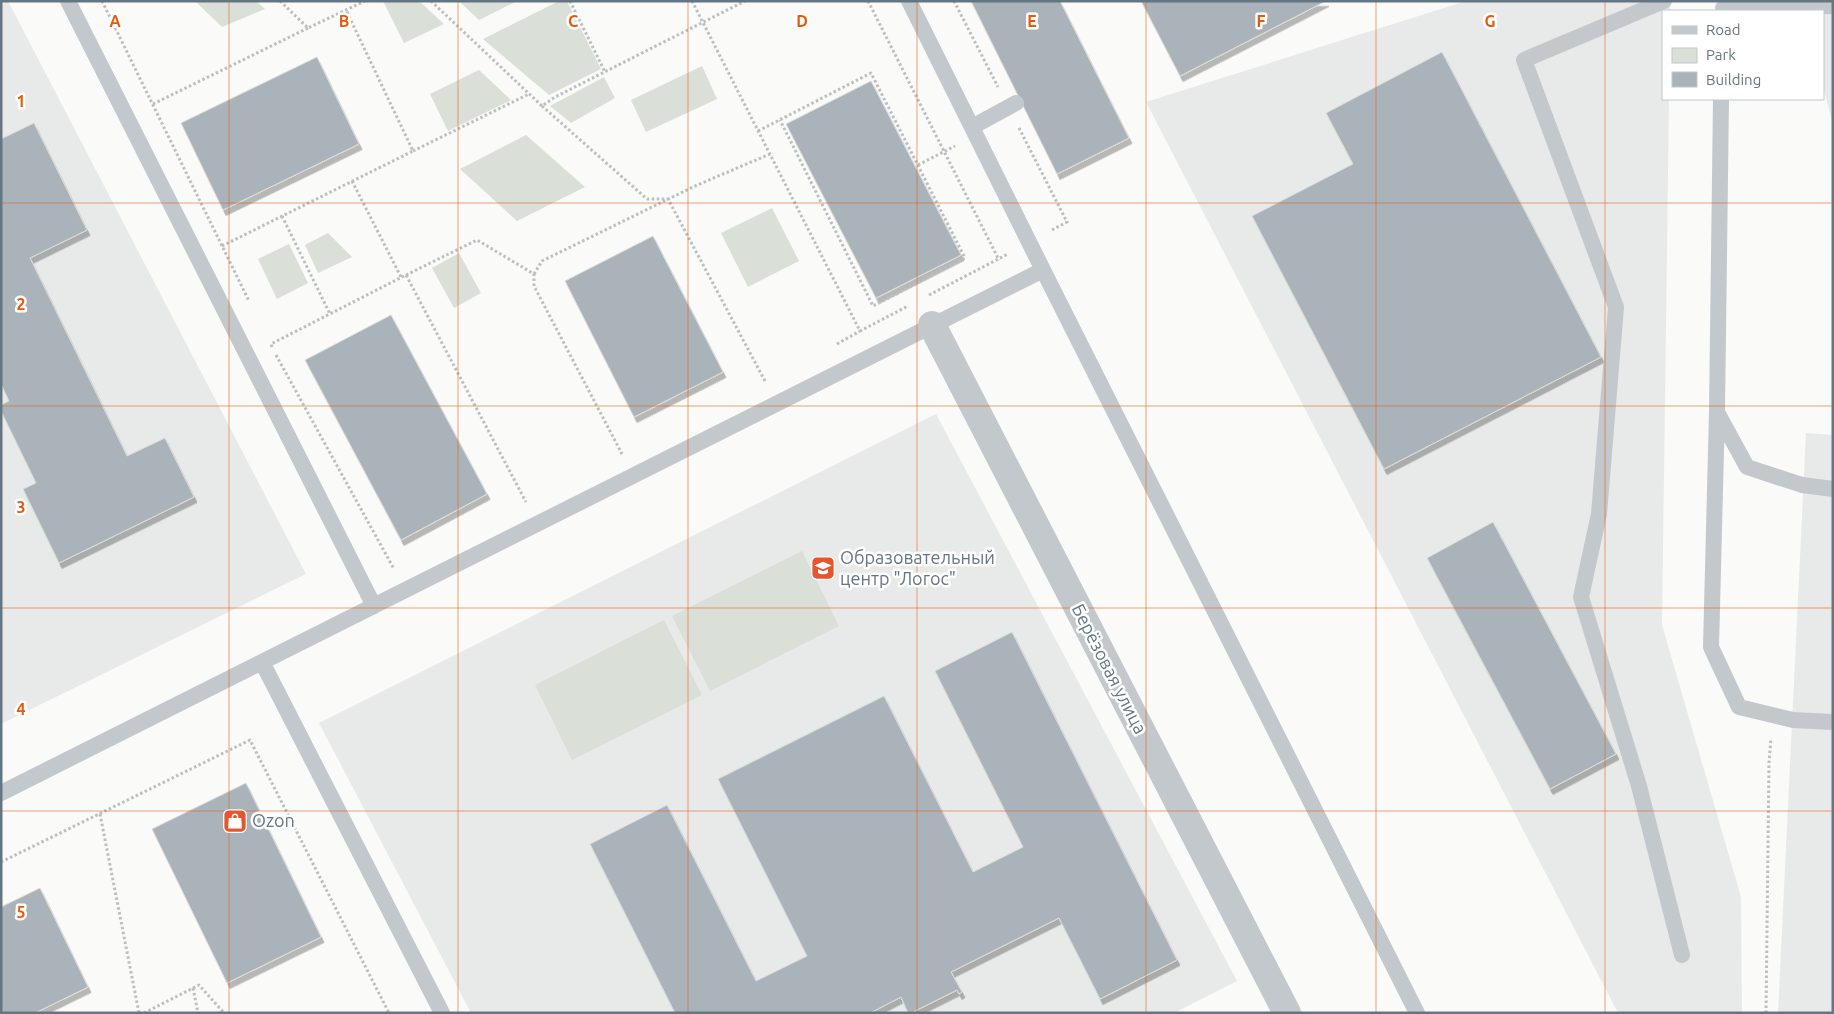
<svg xmlns="http://www.w3.org/2000/svg" width="1834" height="1014" viewBox="0 0 1834 1014" font-family="Ubuntu,sans-serif">
<style>
.built{fill:#e8e9e9}
.green{fill:#dadfd7}
.building{fill:#aab3b9;stroke:#dcdcda;filter:url(#shadow)}
.lines{fill:none;stroke-linecap:round;stroke-linejoin:round}
.path{stroke:#bbbfc2;stroke-width:3;stroke-dasharray:2.5 2.5;stroke-linecap:butt}
.service{stroke:#c3c8cc;stroke-width:16}
.minor{stroke:#c3c8cc;stroke-width:28}
.grid{fill:none;stroke:#e8590c;stroke-width:1;stroke-opacity:0.55}
.labels{text-anchor:middle;stroke-width:5;stroke-linejoin:round;paint-order:stroke}
.poi-label{font-size:18px;fill:#657683;stroke:#fff;text-anchor:start}
.street-label{font-size:18px;fill:#657683;stroke:#fff}
.grid-label{font-size:16px;text-anchor:middle;font-weight:bold;fill:#e8590c;stroke:#fff;stroke-width:5;stroke-linejoin:round;paint-order:stroke}
</style>
<defs>
<filter id="shadow"><feDropShadow dx="3" dy="5.5" stdDeviation="0" flood-color="#0004"/></filter>
</defs>
<rect width="100%" height="100%" fill="#fafaf8"/>
<path class="built" d="M1 1H8L306 574 1 724Z
M1466 1H1670V11H1663V99H1669L1662 625 1741 897 1742 1013H1618L1146 102Z
M1833 1V124L1823 87V11Z
M936 414 1237 981 1174 1013H471L319 723Z
M1806 433 1833 435V1013H1778Z"/>
<path class="green" d="M195 1H256L265 9 222 27Z
M383 1H419L444 24 404 43Z
M459 1H517L479 20Z
M559 1H567L601 69 549 95 483 39Z
M702 66 717 99 646 132 631 100Z
M479 70 511 100 448 131 430 94Z
M604 77 615 98 571 123 550 106Z
M526 135 585 187 517 221 460 169Z
M772 208 799 261 748 287 721 233Z
M328 233 352 257 318 273 305 245Z
M289 244 308 283 277 299 258 259Z
M459 253 481 293 454 308 432 268Z
M802 551 839 626 710 691 672 616Z
M664 620 702 695 572 760 535 685Z"/>
<path class="building" d="M971 1H1060L1129 138 1057 174Z
M1141 1H1326L1180 76Z
M1442 52 1601 357 1384 469 1252 216 1353 164 1326 113Z
M317 57 359 144 223 210 181 123Z
M871 81 961 255 876 298 786 124Z
M34 123 87 230 30 258 127 456 165 438 194 497 59 563 23 489 36 483 1 411V405L9 401 1 384V139Z
M653 236 723 372 634 417 565 281Z
M391 315 487 494 401 540 305 360Z
M1493 522 1616 754 1550 789 1427 558Z
M1012 632 1177 960 1100 999 1059 918 951 972 962 992 959 994 957 990 911 1013H908L901 997 870 1013H675L590 844 667 805 756 981 807 956 718 779 884 696 973 872 1023 847 935 671Z
M246 783 321 937 227 983 152 829Z
M40 888 88 987 35 1013H1V907Z"/>
<g class="lines">
<path class="path" d="M102 1 249 301
M280 1 308 28 365 1
M431 1 542 106 555 97 745 1
M570 1 605 72
M692 1 860 331 908 306
M868 1 999 260
M954 1 998 87
M153 104 308 28
M542 106 647 199H668L765 381
M1019 128 1067 222 1050 231
M758 131 871 73 965 258 873 306 780 120
M413 151 529 94
M918 165 955 146
M352 181 401 277
M282 216 330 314
M222 246 413 151 346 10
M534 274 542 261 695 186 770 154
M406 275 477 240 534 274V286L622 454
M929 295 1008 254
M837 344 860 331
M272 347 271 344 406 275 526 502
M276 355 394 569
M100 814 139 1013
M1 862 250 740 389 1013
M193 988 198 1013
M144 1013 199 985 224 1013
M1766 1013 1769 762 1771 738"/>
<path class="service" d="M68 1 374 606
M1664 1 1524 60 1616 307 1599 514 1581 597 1639 786 1682 955
M1723 8 1833 6
M1721 99 1717 412 1747 467 1802 485 1833 489
M972 127 1016 103
M1043 270 1417 1013
M1717 412 1711 647 1739 707 1793 720 1833 722
M262 662 442 1013
M1 793 1043 270 909 1"/>
<path class="minor" d="M932 325 1287 1013"/>
</g>
<path class="grid" d="M229 1V1013M458 1V1013M688 1V1013M917 1V1013M1146 1V1013M1376 1V1013M1605 1V1013M1 203H1833M1 406H1833M1 608H1833M1 811H1833"/>
<defs>
<g id="school-square" transform="scale(1.25)"><rect x="-9" y="-9" width="18" height="18" rx="4" fill="#e4572e" stroke="#fff"/><path d="M0-5L7-2L0 1L-7-2ZM-4 1L0 2.5L4 1V4Q0 6-4 4Z" fill="#fff"/></g>
<g id="shop-square" transform="scale(1.25)"><rect x="-9" y="-9" width="18" height="18" rx="4" fill="#e4572e" stroke="#fff"/><path d="M-5-2.5h2.3a2.7 3.5 0 0 1 5.4 0H5L5.5 6h-11ZM-1.5-2.5h3a1.5 2.3 0 0 0-3 0Z" fill="#fff"/></g>
</defs>
<g fill-rule="evenodd">
<use href="#school-square" x="823" y="568"/>
<use href="#shop-square" x="235" y="821"/>
</g>
<g class="labels">
<g class="poi-label">
<text x="840" y="564">Образовательный<tspan x="840" dy="21">центр "Логос"</tspan></text>
<text x="252" y="827">Ozon</text>
</g>
<g class="street-label">
<text transform="translate(1109 669) rotate(63)" y="6">Берёзовая улица</text>
</g>
</g>
<g class="grid-label">
<text x="115" y="27">A</text>
<text x="344" y="27">B</text>
<text x="573" y="27">C</text>
<text x="802" y="27">D</text>
<text x="1032" y="27">E</text>
<text x="1261" y="27">F</text>
<text x="1490" y="27">G</text>
<text x="21" y="107">1</text>
<text x="21" y="310">2</text>
<text x="21" y="513">3</text>
<text x="21" y="715">4</text>
<text x="21" y="918">5</text>
</g>
<rect width="1834" height="1014" fill="none" stroke="#657683" stroke-width="5"/>
<rect x="1662" y="10" width="162" height="90" fill="#ffffff" stroke="#c1c8cd"/>
<rect x="1672" y="26" width="25" height="8" fill="#c3c8cc" stroke="#c1c8cd"/>
<text x="1706" y="35" font-size="15" fill="#657683">Road</text>
<rect x="1672" y="48" width="25" height="15" fill="#dadfd7" stroke="#c1c8cd"/>
<text x="1706" y="60" font-size="15" fill="#657683">Park</text>
<rect x="1672" y="72" width="25" height="15" fill="#aab3b9" stroke="#c1c8cd"/>
<text x="1706" y="85" font-size="15" fill="#657683">Building</text>
</svg>
